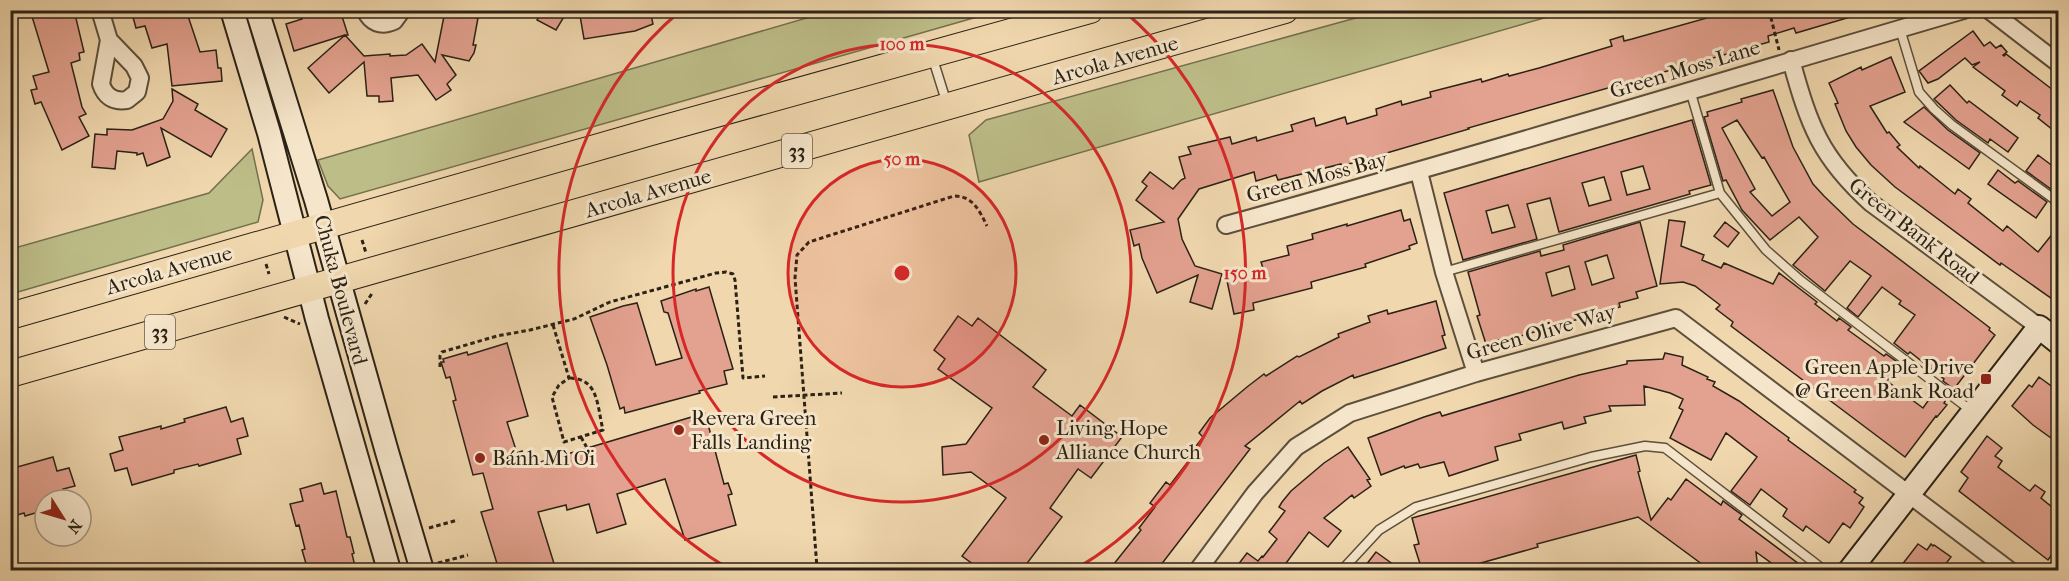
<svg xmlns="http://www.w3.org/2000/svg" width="2069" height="581" viewBox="0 0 2069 581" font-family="'IM FELL French Canon',serif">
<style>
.green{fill:#bdbd88;stroke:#74704f;stroke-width:1.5}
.building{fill:#e3a18f;stroke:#2b2216;stroke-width:1.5;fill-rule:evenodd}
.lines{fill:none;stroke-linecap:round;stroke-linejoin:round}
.lane-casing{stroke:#5c4f3c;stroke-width:11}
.street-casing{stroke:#5c4f3c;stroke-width:20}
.secondary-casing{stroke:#2b2216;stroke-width:26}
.primary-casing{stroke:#2b2216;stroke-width:28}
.path{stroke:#2b2216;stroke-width:3;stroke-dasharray:4.5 3;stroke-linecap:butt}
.lane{stroke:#f5e5ca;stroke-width:8}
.street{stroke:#f5e5ca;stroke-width:16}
.secondary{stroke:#f5e5ca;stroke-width:22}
.primary{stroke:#f0d7ae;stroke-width:26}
.ring{fill:none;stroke:#d62828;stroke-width:3}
.poi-dot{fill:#8f2418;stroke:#f5e5ca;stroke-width:2}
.labels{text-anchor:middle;stroke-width:6;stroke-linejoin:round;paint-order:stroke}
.shield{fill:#f5e5ca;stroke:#685c4c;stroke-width:1.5}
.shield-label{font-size:20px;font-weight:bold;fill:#2b2216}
.street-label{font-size:21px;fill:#2b2216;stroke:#f5e5ca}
.poi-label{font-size:21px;fill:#2b2216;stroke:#f5e5ca;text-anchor:start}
.centre{fill:#d62828;stroke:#f5e5ca;stroke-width:3}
.ring-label{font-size:18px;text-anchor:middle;font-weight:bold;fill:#d62828;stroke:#f5e5ca;stroke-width:6;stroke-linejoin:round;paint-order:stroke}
</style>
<rect width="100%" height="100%" fill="#f0d7ae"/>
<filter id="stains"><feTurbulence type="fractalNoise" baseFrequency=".00333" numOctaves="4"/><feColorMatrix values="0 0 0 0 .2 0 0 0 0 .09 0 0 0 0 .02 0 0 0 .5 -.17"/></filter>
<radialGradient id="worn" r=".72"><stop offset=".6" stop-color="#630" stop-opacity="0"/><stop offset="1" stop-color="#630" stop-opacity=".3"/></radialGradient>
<path class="green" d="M834 10 998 11 340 199 328 186 318 160Z
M1381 11H1568L979 182 969 135 986 120Z
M252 149 263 200 258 222 11 294V249L209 193Z"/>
<path class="building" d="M30 10H74L84 52 79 53 80 60 71 63 82 107 86 114 79 117 89 136 62 150 41 102 35 104 31 90 37 89 33 76 49 72Z
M131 10H186L200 52 216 50 218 68H221L222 81 172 86 167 44 152 48 145 26 136 28Z
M300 10H340L348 35H345L364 56 390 54V56L406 55 422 44 435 62 445 11 478 18 473 45H476L474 53 469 61 442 55 456 75 447 84 451 90 436 100 418 75 391 78 393 101 379 102V96H367L364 62 329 93 308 68 345 35 294 51 286 24 302 19Z
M543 10H568L556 30 537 20Z
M579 10H650L653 24 635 31 584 39Z
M1713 10H1759L1760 16 1775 10H1864V13L1796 33 1794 28 1768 36 1769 42 1468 128 1469 129 1342 166 1341 164 1278 180 1276 175 1256 181 1254 172 1199 189 1178 219 1182 239 1195 266 1222 274 1212 309 1190 302 1198 275 1157 293 1142 258 1139 244 1134 246 1130 230 1164 222 1136 200 1147 186 1142 182 1150 172 1173 189 1181 180 1185 178 1179 157 1191 154 1188 147 1230 137 1232 144 1256 137 1257 141 1264 139 1293 131 1291 125 1314 118 1316 126 1345 117 1347 124 1377 115 1376 109 1401 101 1402 105 1431 97 1430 92 1481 79 1482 82 1508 74 1509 76 1539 68 1612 46 1610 40 1623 36 1624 41 1632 39 1714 16Z
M1973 31 1984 46 1990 42 1996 48 2001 45 2007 52 2003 55 2004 56 2006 54 2053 90 2052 91 2058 96V134L2038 118 2040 115 2020 101 2017 106 2002 95 2005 91 1973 67 1980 62 1972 65 1965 58 1938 79 1928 83 1919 71Z
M1891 57 1905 92 1870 106 1887 133 1889 132 1900 145 1897 147 1919 168 1920 166 1955 194 1958 189 1971 199 1968 203 2003 231 2007 226 2038 252 2058 227V303L2001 263 2000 265 1895 187 1871 165 1856 147 1846 131 1835 104 1838 103 1829 83 1861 67 1862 70Z
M1950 85 1967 103 1969 101 2018 138 2008 152 1990 139 1988 143 1956 120 1934 99Z
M172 89 198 104 195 110 227 129 211 157 161 128 170 157 147 166 143 153 137 155V153L117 151 115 169 92 167 95 134 107 135V129L132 130 163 119 173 101Z
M1773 90 1793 147 1813 184 1824 196 1853 224 1981 321 1990 328 1989 330 1995 335 1954 389 1943 381 1944 379 1910 352 1908 354 1894 343 1915 315 1899 304 1901 301 1882 287 1858 317 1847 308 1871 276 1850 261 1825 291 1793 265 1818 237 1799 217 1770 240 1742 210 1726 180 1723 181 1704 117 1708 116 1707 112 1742 102 1741 99ZM1737 120 1762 158 1764 157 1790 202 1772 216 1750 192 1755 189 1722 128Z
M1924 107 1948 130 1980 153 1969 169 1904 122Z
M1692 120 1711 185 1689 191 1690 194 1559 232 1550 198 1527 204 1537 239 1463 260 1444 193ZM1643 166 1650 189 1627 195 1621 172ZM1604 177 1611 200 1589 206 1582 183ZM1508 205 1515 227 1492 233 1486 211Z
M2038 155 2058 170V187L2055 192 2026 171Z
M1998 170 2015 183 2018 181 2047 202 2036 218 1988 184Z
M1401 210 1404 221 1410 219 1417 243 1409 246 1410 249 1365 264 1366 267 1311 282 1312 288 1253 303 1254 310 1234 314 1226 276 1263 268 1261 262 1289 255 1287 246 1313 239 1312 234 1347 224V226Z
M1669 220 1685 222 1681 246 1704 255 1702 260 1721 268 1724 263 1773 284 1779 273 1817 302 1815 304 1837 321 1839 318 1851 327 1848 330 1884 356 1886 354 1900 364 1887 381 1923 408 1935 391 1946 400 1944 403 1947 405 1937 417 1936 416 1905 457 1731 326 1733 322 1716 309 1720 305 1695 286 1683 282 1660 284Z
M1640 222 1657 286 1636 292 1638 298 1619 303 1620 307 1507 340 1506 338 1486 344 1477 316 1480 315 1468 272 1540 251 1541 256 1564 250 1563 245ZM1607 255 1614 278 1592 285 1585 262ZM1569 266 1575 289 1552 296 1546 273Z
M1725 222 1739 233 1728 247 1714 236Z
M709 287 733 369 724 371 727 384 699 391 700 393 625 413 624 407 620 409 607 365 590 317 623 306 637 303 656 365 682 358 668 313 664 312 661 301 696 289V291Z
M1436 301 1445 335 1442 336 1446 348 1354 378 1353 375 1322 391 1302 404 1300 401 1245 446 1250 449 1157 570H1109L1141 530 1139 528 1155 507 1150 503 1166 482 1170 485 1190 459 1188 457 1203 437 1199 433 1210 418 1247 387 1264 374 1266 376 1297 356 1299 357 1339 337 1338 334 1370 322 1368 316 1387 310 1388 314Z
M958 316 972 326 978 318 1046 370 1033 387 1072 416 1080 405 1122 437 1091 478 1078 469 1050 508 1062 517 1022 570H981L962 556 1006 498 971 472 943 475 942 447 966 444 992 408 938 369 945 359 934 350Z
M507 343 528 416 507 422 517 453 522 451 527 466 705 413 724 484 728 483 732 494 728 495 736 525 685 540 665 479 617 494 626 524 597 533 589 504 567 510 566 505 538 512 556 570H499L481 512 493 509 483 473 473 475 453 401 456 400 450 377 446 378 441 362H444L443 359 467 352 468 355Z
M1665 353 1683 357 1682 365 1708 377 1707 379 1715 382 1713 386 1739 401 1789 438 1788 440 1856 490 1854 492 1863 498 1859 503 1864 507 1850 528 1843 523 1829 543 1806 526 1803 531 1783 516 1787 509 1761 489 1750 505 1731 491 1757 457 1726 433 1711 460 1670 438 1683 410 1679 408 1683 399 1670 393 1644 386 1645 405 1609 406 1611 411 1584 417 1586 423 1564 429 1562 422 1519 434 1521 440 1495 447 1498 460 1449 476 1444 462 1420 468 1418 464 1405 468 1404 466 1381 475 1368 438 1424 417 1440 412 1442 416 1579 375 1627 364V361L1663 359Z
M2039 377 2058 391V443L2033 425 2012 406 2029 385 2032 387Z
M226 407 231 422 243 418 248 436 237 439 241 454 199 466 198 464 174 470V473L132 485 127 468 115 471 110 454 123 450 119 437 161 426V429L185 422 184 419Z
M1987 436 2002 448 1995 456 2002 461 1998 467 2027 489 2030 491 2035 485 2045 492 2041 498 2058 512V546L2048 560 1959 491 1968 478 1961 472Z
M1348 447 1370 479 1367 480 1371 486 1354 498 1352 495 1324 518 1341 531 1328 547 1309 532 1281 570H1234L1247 553 1258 561 1262 556 1263 557 1277 539 1269 532 1285 511 1279 507 1282 502 1291 491 1324 463Z
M1636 455 1640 471 1638 472 1651 520 1668 498 1671 500 1686 479 1721 505 1723 501 1742 515 1739 519 1807 570H1781L1756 552 1758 570H1710L1638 517 1537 544 1538 547 1456 570H1422L1414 545 1419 544 1412 518Z
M53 457 57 471 69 468 75 486 63 489 66 500H45V508H42V511L25 516 24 513 10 517V469Z
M321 483 324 494 336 491 347 537H350L354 553 352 554 356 570H310L309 566 307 567 302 550 305 549 299 525 296 526 290 504 303 501 300 489Z
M1918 544 1927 550 1931 544 1933 546 1934 545 1951 557 1941 570H1898Z
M1376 552 1401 570H1362Z"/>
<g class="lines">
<g class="lane-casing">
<path id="lane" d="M1900 29 1919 92 1934 109 1952 125 2058 202
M932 56 947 104
M1690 90 1720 193 1766 250 1800 280 1973 412
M1444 272 1720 193
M1342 570 1379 530 1416 507 1591 457 1645 446 1665 448 1824 570"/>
</g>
<g class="street-casing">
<path id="street" d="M100 10 109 40 134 66 140 78 137 92 127 100C113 102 105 96 101 84L109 40
M365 10C371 23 381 27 394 21L402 10
M1989 10 2058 63
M1791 60C1809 125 1820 157 1871 203L2039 327
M1419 172 1444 272 1476 373
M1226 225C1473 157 1718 82 1964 10
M1198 570 1255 493 1296 447 1350 413 1476 373 1676 318 2009 570"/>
</g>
<g class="secondary-casing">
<path id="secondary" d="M232 10 269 133 317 319 389 570
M257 10 316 200 387 452 422 570
M1850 570 2039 327 2058 342"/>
</g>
<g class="primary-casing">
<path id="primary" d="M10 316 651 132 1090 10
M10 374 1285 10"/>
</g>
<path class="path" d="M1769 10 1779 50
M362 240 366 253
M266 264 269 274
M365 304 373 292
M284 317 300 324
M553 325 569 378 559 385 552 397 564 442 603 430C597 406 599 378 569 378
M440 367V356L442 352 497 336 530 330 574 319 610 302 716 273 726 272 733 274 735 280 743 378 765 376
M773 397 842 393
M581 437 587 448
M429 528 458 520
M438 563 468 555
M819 570 817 568 795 278 797 255 809 242 954 196C973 196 979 210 987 226"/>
<use href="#lane" class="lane"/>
<use href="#street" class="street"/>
<use href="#secondary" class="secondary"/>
<use href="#primary" class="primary"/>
</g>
<circle cx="902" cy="273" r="114" fill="#d62828" fill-opacity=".12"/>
<g class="ring">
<circle cx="902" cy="273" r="114"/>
<circle cx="902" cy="273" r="229"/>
<path d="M731 570A343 343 0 0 1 679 12M1125 12A343 343 0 0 1 1074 570"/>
</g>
<g class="poi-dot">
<rect x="1980" y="373" width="12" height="12" rx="3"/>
<circle cx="679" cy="430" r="6"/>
<circle cx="1044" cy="440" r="6"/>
<circle cx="480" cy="458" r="6"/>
</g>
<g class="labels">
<g class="shield">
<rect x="782" y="134" width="30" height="34" rx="4.5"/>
<rect x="145" y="315" width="30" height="34" rx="4.5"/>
</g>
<g class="shield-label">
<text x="797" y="158">33</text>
<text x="160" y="339">33</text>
</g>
<g class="street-label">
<text transform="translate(1115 60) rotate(-16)" y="7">Arcola Avenue</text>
<text transform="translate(1685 69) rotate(-17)" y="7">Green Moss Lane</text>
<text transform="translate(1317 177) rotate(-15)" y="7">Green Moss Bay</text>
<text transform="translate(648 193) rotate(-16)" y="7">Arcola Avenue</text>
<text transform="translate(1914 231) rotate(38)" y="7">Green Bank Road</text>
<text transform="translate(169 270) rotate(-16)" y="7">Arcola Avenue</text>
<text transform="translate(341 290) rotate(75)" y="7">Chuka Boulevard</text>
<text transform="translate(1541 332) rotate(-16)" y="7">Green Olive Way</text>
</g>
<g class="poi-label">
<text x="1974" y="374" text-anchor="end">Green Apple Drive<tspan x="1974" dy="24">@ Green Bank Road</tspan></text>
<text x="691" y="425">Revera Green<tspan x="691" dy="24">Falls Landing</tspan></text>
<text x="1056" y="435">Living Hope<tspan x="1056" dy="24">Alliance Church</tspan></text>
<text x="492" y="465">Bánh Mì Ơi</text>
</g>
</g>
<circle cx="902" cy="273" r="9" class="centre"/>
<g class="ring-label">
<text x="902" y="50">100 m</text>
<text x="902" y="165">50 m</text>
<text x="1245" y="279">150 m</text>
</g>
<rect width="2069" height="581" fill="none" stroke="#f0d7ae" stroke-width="36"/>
<rect x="12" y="12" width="2045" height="557" fill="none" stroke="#2b2216" stroke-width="3"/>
<rect x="18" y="18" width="2033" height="545" fill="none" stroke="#2b2216" stroke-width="1.5"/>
<g transform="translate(63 518) rotate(127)"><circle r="28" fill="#f5e5ca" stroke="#a49782" stroke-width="1.5"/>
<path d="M0-4.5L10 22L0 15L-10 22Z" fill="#8f2418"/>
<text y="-9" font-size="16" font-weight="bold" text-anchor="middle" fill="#2b2216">N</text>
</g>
<rect width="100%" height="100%" filter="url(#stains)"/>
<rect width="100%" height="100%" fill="url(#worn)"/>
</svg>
